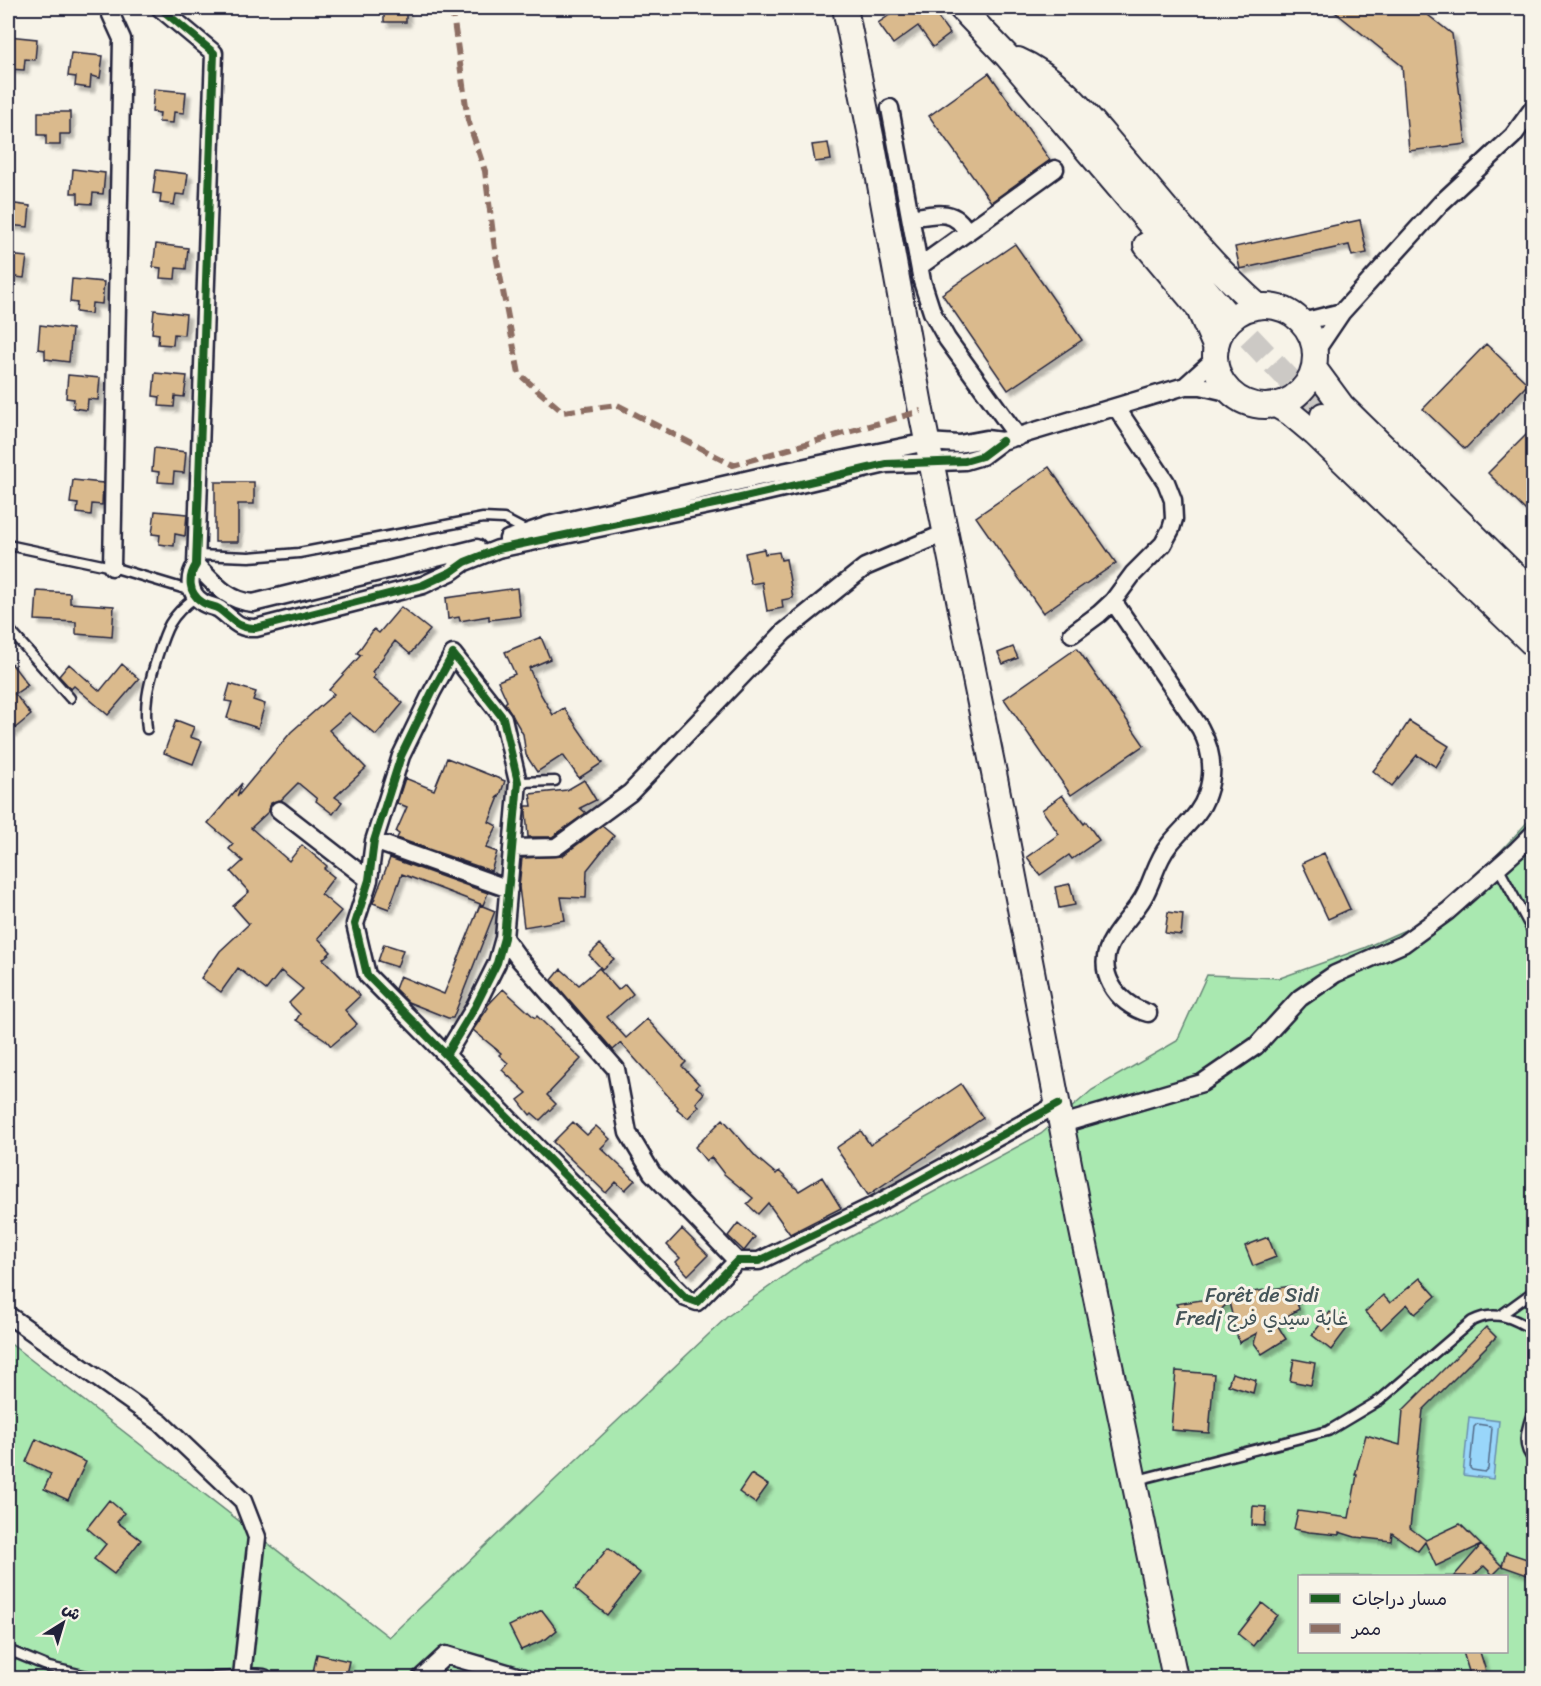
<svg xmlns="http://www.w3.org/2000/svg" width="1541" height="1686" viewBox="0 0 1541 1686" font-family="Sriracha,'Playpen Sans Arabic',sans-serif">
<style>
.green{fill:#a9e8b0;stroke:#668576;stroke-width:1.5;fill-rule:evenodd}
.water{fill:#99d6fa;stroke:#698eae;stroke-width:1.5}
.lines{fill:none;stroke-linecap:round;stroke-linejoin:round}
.shore{stroke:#526a87;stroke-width:1.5}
.building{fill:#daba8d;stroke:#22223b;stroke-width:1.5;filter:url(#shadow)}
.secondary-tunnel{stroke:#ccc9c5;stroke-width:24;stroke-dasharray:24 12;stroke-linecap:butt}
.lane-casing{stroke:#22223b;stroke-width:13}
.street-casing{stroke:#22223b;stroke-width:21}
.secondary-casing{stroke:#22223b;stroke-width:28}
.lane{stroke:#f7f3e8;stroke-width:8}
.street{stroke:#f7f3e8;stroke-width:16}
.secondary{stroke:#f7f3e8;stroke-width:24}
.quiet{stroke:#8d6e63;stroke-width:6;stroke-dasharray:12 6;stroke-linecap:butt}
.cycleway-casing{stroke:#f7f3e8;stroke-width:11}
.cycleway{stroke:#1b5e20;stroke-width:8}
.labels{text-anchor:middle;stroke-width:6;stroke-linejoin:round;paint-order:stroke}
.park-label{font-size:20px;fill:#445458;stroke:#f7f3e8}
</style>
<defs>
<filter id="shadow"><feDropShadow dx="4.5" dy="4.5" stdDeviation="1.5" flood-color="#0004"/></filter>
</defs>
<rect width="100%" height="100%" fill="#f7f3e8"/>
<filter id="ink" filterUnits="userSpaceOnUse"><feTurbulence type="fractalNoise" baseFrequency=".0167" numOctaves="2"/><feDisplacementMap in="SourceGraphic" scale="12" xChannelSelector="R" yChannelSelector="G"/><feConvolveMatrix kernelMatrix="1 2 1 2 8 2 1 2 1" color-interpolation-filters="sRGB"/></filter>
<g filter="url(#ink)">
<path class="green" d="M1533 816V1678H8V1342L389 1637 728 1316 804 1262 1041 1134 1092 1090 1177 1041 1207 975 1280 978 1364 948 1421 923 1487 866ZM1300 1576H1506V1652H1300Z"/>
<path class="water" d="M1469 1417 1499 1421 1493 1479 1463 1475Z"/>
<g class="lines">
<path class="shore" d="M1477 1424 1490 1426 1492 1428 1488 1469 1485 1472 1472 1470 1470 1468 1474 1427Z"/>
</g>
<path class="building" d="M384 8H406V22H384Z
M900 8H931L950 34 933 47 918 26 893 44 878 23Z
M1330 8H1419L1452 34 1466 144 1409 151 1402 66Z
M8 36 37 39 35 60 25 59 24 70 9 69Z
M71 53 103 56 100 78 91 76 90 88 75 86 76 77 68 76Z
M989 73 1050 160 991 202 929 116Z
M154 89 186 92 184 113 174 112 173 123 159 122 160 113 152 112Z
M38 112H70V134H60V145H46V135H38Z
M828 143 831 160 815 162 812 145Z
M73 169 105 173 103 194 93 193 92 204 78 203V193H71Z
M156 170 188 174 185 195 176 194 174 205 160 203 161 194 153 193Z
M8 203 30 206 28 227 8 225Z
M1360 220 1367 253 1352 256 1349 245 1240 269 1235 247Z
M156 244 188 248 186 269 176 268 175 279 160 278 161 268 153 267Z
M1015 244 1082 340 1008 390 942 294Z
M8 255 27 257 24 278 8 276Z
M72 279 104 282 102 304 92 303 91 314 76 312 77 303 70 302Z
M154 310 186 314 184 335 174 334 173 345 158 344 159 334 152 333Z
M40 325 72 329 69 362 45 359V350L38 349Z
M1486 344 1528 384 1465 449 1423 409Z
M155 373 187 376 184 397 175 396 174 407 159 406 160 397 153 396Z
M68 375 100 378 98 400 88 399 87 410 73 408 74 399 66 398Z
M1533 428V518L1488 473Z
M154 448 186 452 184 473 174 472 173 483 158 482 159 472 152 471Z
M1049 467 1116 563 1043 613 976 517Z
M73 480 103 483 102 505 92 504 91 515 77 513 78 504 70 503Z
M215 482H254V504H238V542H215Z
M155 511 187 514 185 536 175 534 174 546 159 544 160 535 152 534Z
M764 549 765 554 779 552 781 560 786 559 793 598 782 600 783 608 767 611 762 582 751 584 745 553Z
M517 588 520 616 489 620V616L460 621 459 617 448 619 446 598Z
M37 591 70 593V603L114 606 112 637 76 634V622L35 620Z
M401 607 430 630 410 654 395 641 372 672 375 675 373 678 403 703 376 735 349 713 329 730 366 768 335 797 342 802 333 814 316 801 317 799 298 783 281 800 271 803 269 811 251 828 289 861 302 845 327 866 324 869 334 877 321 894 341 911 318 938 331 952 323 959 360 996 345 1010 357 1024 331 1046 326 1040 296 1020 300 1014 289 1003 303 989 281 971 266 990 238 968 221 992 201 978 220 951 249 924 233 906 249 892 231 872 243 861 229 849 233 844 208 823 242 783 237 797 291 732 334 694 329 690 361 655 357 653 374 629 379 633Z
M541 637 550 659 529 668 540 693 553 715 564 708 602 763 579 778 563 755 537 772 526 755 523 734 505 703 507 701 498 681 515 674 505 652Z
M1013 647 1018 658 1003 664 998 653Z
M1077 648 1144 745 1071 795 1004 699Z
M8 659 28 685 15 694 31 715 8 734Z
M69 664 100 691 122 664 139 679 108 715 74 686 71 689 59 676Z
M230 684 256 692 253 700 265 704 258 728 227 718 232 702 225 701Z
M176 720 194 727 190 737 202 741 193 764 164 753Z
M1409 721 1449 746 1436 767 1417 755 1392 786 1373 771 1393 746Z
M447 758 505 781 500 795 496 798 499 797 489 822 497 826 486 848 497 852 491 871 397 838 399 834 396 832 407 807 397 803 405 778 434 790Z
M584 780 596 800 580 808 586 813 552 837H528L526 813V806H532L530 794 567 790Z
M1062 795 1084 824 1086 822 1099 840 1072 859 1069 855 1040 875 1027 857 1059 834 1042 810Z
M602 826 614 836 587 870 586 898 561 897 565 920 524 927 519 887 522 858 562 856Z
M1324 853 1350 909 1328 919 1302 863Z
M390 858 488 893 483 905 402 874 389 909 373 903Z
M1070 884 1075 905 1059 908 1055 887Z
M480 905 495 911 453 1018H448L408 1002 395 989 400 976 444 994Z
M1168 912 1183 914 1181 935 1165 933Z
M384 944 403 950 397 967 378 961Z
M600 944 614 959 602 969 589 955Z
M599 968 618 990 625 984 633 994 607 1017 626 1038 647 1019 686 1062 682 1066 699 1084 696 1087 704 1093 696 1103 699 1106 688 1118 677 1109 678 1107 621 1043 613 1050 552 980 561 969 579 985Z
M503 989 535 1018 537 1016 581 1059 547 1095 556 1104 540 1120 532 1113 530 1115 518 1100 527 1093 502 1070 508 1063 499 1055 501 1053 473 1030 488 1008 487 1006Z
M961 1084 983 1118 868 1195 836 1148 861 1131 870 1145Z
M723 1119 756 1157 776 1174 779 1171 799 1191 822 1177 841 1208 790 1234 768 1203 758 1214 747 1204 753 1198 724 1174 711 1157 706 1161 695 1147Z
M573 1122 587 1135 596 1126 610 1139 601 1148 635 1180 625 1190 616 1182 606 1193 553 1142Z
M738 1223 755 1237 744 1251 728 1236Z
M682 1229 708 1255 688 1275 676 1262 680 1258 667 1245Z
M1268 1237 1276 1257 1253 1266 1245 1246Z
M1420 1278 1436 1296 1415 1314 1407 1304 1381 1329 1365 1312 1383 1295 1390 1303Z
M1291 1286 1299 1309 1276 1323 1286 1339 1262 1354 1254 1343 1257 1333 1239 1343 1229 1302 1209 1321 1196 1324 1184 1318 1176 1304Z
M1330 1312 1349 1326 1331 1350 1312 1335Z
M1486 1327 1496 1337 1423 1410 1410 1528 1426 1540 1460 1524 1481 1545 1436 1566 1425 1542 1418 1551 1392 1533 1391 1541 1355 1537 1339 1532V1535L1309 1532 1294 1529 1298 1511 1349 1518 1357 1475H1355L1366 1435 1400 1445 1403 1410Z
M1294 1359 1315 1363 1311 1385 1290 1381Z
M1176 1371 1214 1374 1209 1433 1171 1430Z
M1232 1373 1256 1380 1253 1393 1228 1385Z
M36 1439 86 1462 68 1500 44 1489 51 1474 26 1462Z
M751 1474 768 1485 755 1503 739 1492Z
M109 1500 124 1513 117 1522 141 1540 114 1574 94 1559 106 1544 87 1528Z
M1253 1506 1266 1507 1265 1526 1252 1525Z
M1481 1545 1502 1566 1506 1552 1533 1561V1577L1502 1566 1493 1575 1484 1566 1473 1576H1454Z
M608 1548 640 1573 607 1615 575 1589Z
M1262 1603 1277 1615 1253 1646 1238 1634Z
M542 1610 557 1630 546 1639 521 1650 509 1626Z
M1463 1652H1480L1488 1678H1471Z
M317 1654 349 1661 345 1678 313 1672Z"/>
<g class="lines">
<path class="secondary-tunnel" d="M1224 311 1323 415"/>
<g class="lane-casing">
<path id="lane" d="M8 545 112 567 192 591
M197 555 249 557 299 553 483 518 504 519 527 531
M8 628 70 698
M147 729C144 705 148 687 155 664 165 632 167 618 196 597
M518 782 555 781
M1498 867 1534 934
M1501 1315 1534 1291
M1534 1406C1529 1424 1518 1445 1534 1460
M1137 1480 1328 1431 1380 1400 1472 1321C1495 1309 1514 1318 1534 1331
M8 1650 49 1667 96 1678
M184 1678 242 1676"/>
</g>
<g class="street-casing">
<path id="street" d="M108 8 122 39 112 567
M160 8 214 53 196 565C188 577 188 593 202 602 207 606 214 606 219 609 233 619 237 629 256 628L423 585 451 572 465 562 498 549 719 503 886 464 965 461 982 456 1002 441
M890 108 922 281 932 312 947 339 1018 437
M911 218C933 214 956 207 967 233
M920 266 1055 169
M1302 322 1342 312
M1315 352 1342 312 1441 203 1513 136 1534 107
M1185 386 1216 358
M508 539 549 525 758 477 927 442 959 444 986 439 1002 441 1185 386H1201L1231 393
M196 565C213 582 227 601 253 603L477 548
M1113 601 1200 728C1211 748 1215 771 1207 794 1200 816 1182 828 1169 845 1156 861 1153 881 1143 898 1134 913 1122 924 1113 939 1093 970 1116 1004 1148 1013
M1072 634 1099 614 1113 601 1133 574 1163 544 1171 529 1174 519 1173 500 1166 482 1116 407
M279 810 369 880
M374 841 509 889
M512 848 556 847 574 834 630 793 784 632 865 567 945 533
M504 938 520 960 616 1069 628 1133 652 1173 737 1261
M446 1055 475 1007 497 963 504 938 518 782 503 718 453 654 432 692 401 756 374 841 369 880 355 924 367 975 686 1298 697 1302 737 1261H759L875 1205 1058 1104
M1062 1124 1202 1083 1256 1046 1300 998 1335 974 1403 944 1448 911 1517 850 1534 833
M8 1315 161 1423 243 1501 257 1537 242 1676 264 1678
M421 1678 446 1655 524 1678"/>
</g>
<g class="secondary-casing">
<path id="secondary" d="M845 8 873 146 921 411 994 773 1080 1221 1175 1678
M961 8 1007 56 1224 311
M1018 60C1058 77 1087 115 1115 148 1161 201 1205 260 1258 306
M1146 245 1198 307 1216 348
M1215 356a50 50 0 1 1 100 0a50 50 0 1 1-100 0Z
M1314 368 1342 406 1534 594
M1276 405 1290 413 1315 434 1534 645
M1323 415 1534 620"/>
</g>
<use href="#lane" class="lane"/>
<use href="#street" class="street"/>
<use href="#secondary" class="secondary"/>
<path class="quiet" d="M452 8 468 120 485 171 495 250 519 374 563 412 617 405 733 465 921 411"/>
<g class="cycleway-casing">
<path id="cycleway" d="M160 8 214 53 196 565C188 577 188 593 202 602 207 606 214 606 219 609 233 619 237 629 256 628L423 585 451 572 465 562 498 549 719 503 886 464 965 461 982 456 1002 441
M446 1055 475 1007 497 963 504 938 518 782 503 718 453 654 432 692 401 756 374 841 369 880 355 924 367 975 686 1298 697 1302 737 1261H759L875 1205 1058 1104"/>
</g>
<use href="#cycleway" class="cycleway"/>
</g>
</g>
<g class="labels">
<g class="park-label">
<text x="1262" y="1302">Forêt de Sidi<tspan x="1262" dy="23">Fredj غابة سيدي فرج</tspan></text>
</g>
</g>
<rect width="1541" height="1686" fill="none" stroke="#f7f3e8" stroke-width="30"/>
<rect x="15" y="15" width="1511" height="1656" fill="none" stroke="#22223b" stroke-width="2" filter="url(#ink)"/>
<rect x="1298" y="1575" width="210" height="78" fill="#f7f3e8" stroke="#a29fa3" stroke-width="1.5"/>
<rect x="1310" y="1594" width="30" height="9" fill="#1b5e20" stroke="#a29fa3" stroke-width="1.5"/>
<text x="1352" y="1605" font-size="18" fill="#22223b">مسار دراجات</text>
<rect x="1310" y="1624" width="30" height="9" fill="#8d6e63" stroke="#a29fa3" stroke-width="1.5"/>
<text x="1352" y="1635" font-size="18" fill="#22223b">ممر</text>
<g transform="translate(63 1623) rotate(37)" stroke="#f7f3e8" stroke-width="4.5" paint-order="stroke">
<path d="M0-4.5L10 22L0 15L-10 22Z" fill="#22223b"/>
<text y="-9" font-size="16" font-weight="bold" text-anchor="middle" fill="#22223b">ش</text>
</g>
</svg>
